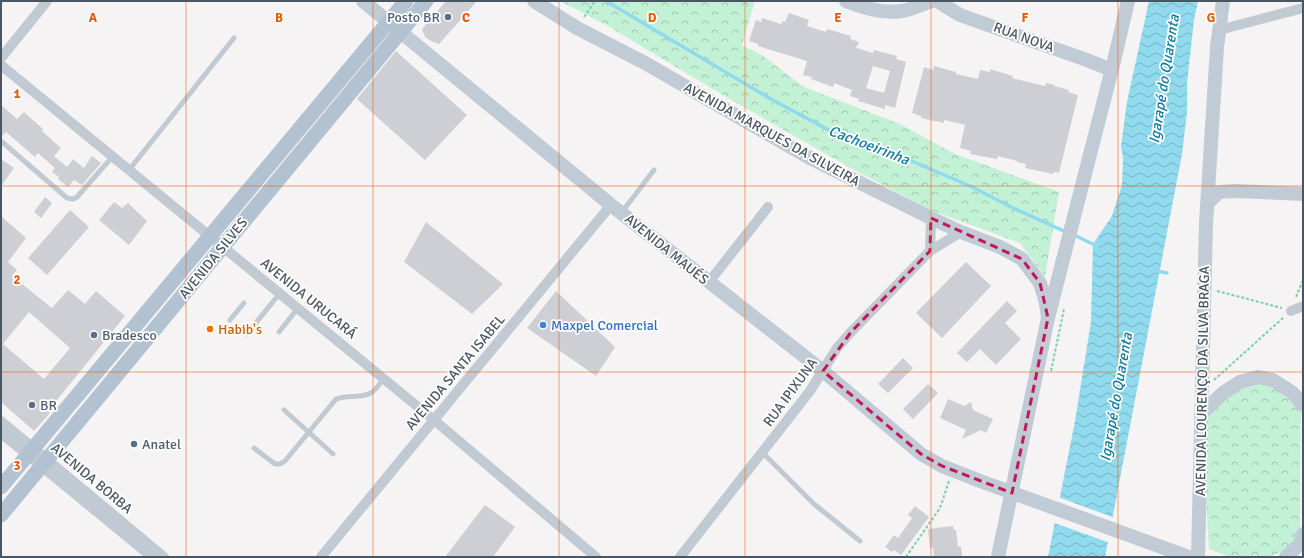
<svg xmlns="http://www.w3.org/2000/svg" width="1304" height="558" viewBox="0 0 1304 558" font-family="Signika,sans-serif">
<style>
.park{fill:url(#park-crowns)}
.water{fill:url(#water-waves)}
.pier{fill:#f5f3f3}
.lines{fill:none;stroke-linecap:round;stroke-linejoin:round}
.stream{stroke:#90daee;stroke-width:3.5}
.building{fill:#cdcfd5;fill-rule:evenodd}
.path{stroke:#7ad0a6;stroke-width:2;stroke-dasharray:3 2;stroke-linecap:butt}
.lane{stroke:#c1cad2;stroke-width:5}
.street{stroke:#c1cad2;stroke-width:10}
.secondary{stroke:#c1cbd6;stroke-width:14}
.primary{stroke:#b3c2d1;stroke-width:15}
.secondary-bridge{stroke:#c1cbd6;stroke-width:14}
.marked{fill:none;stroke:#c2185b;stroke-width:3;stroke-dasharray:8 5;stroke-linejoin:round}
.grid{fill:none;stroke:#e8590c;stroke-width:1;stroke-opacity:0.55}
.service-dot{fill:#5c6f8a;stroke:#fff;stroke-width:1.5}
.shop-dot{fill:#3f7fe0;stroke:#fff;stroke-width:1.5}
.food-dot{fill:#e8710a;stroke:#fff;stroke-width:1.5}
.labels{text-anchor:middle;stroke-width:3.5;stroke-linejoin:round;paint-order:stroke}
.service-label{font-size:14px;fill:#4e5e75;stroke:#fff;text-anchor:start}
.street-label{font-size:14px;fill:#4a5661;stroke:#fff}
.shop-label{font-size:14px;fill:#366cbe;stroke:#fff;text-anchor:start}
.food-label{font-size:14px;fill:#c56008;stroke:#fff;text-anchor:start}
.water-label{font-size:15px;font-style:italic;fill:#0c7c9b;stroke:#fff}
.grid-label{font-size:13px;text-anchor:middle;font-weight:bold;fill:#e8590c;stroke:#fff;stroke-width:3.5;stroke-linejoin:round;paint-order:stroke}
</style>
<defs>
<pattern id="park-crowns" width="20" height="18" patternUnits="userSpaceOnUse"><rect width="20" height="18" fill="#c3f1d5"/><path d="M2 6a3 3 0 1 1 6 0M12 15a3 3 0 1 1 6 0" fill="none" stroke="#a0c6b0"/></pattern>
<pattern id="water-waves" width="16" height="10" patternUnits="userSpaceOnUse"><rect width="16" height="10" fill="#90daee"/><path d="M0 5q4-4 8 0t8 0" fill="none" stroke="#78b4c4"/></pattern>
</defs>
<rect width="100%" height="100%" fill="#f5f3f3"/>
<path class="park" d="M560 1H755L742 45 763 56 804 87 900 124 955 154 1059 192 1045 277 1020 243 928 209 849 167 721 94 606 25Z
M1263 382 1285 390 1301 413 1300 536 1287 550 1268 557H1230L1209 549 1202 425 1214 410 1235 391Z"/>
<path class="water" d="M1149 1H1198L1194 20 1187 83V112L1182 154 1105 557H1048L1075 421 1091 322 1093 244 1112 216 1122 185 1123 158 1121 146 1127 102Z"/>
<path class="pier" d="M1058 497 1115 518 1110 543 1052 522Z"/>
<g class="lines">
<path class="stream" d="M606 1 769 98 838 135 879 147 970 186 1011 207 1066 232
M1072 234 1097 246
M1156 271 1167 273"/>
</g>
<path class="building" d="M446 1H477L439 44 431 41 425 37 422 29Z
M789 13 809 20 807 26 826 32 827 29 851 36 850 39 859 42 856 48 873 53 874 50 897 56 896 59 906 62 895 108 885 105V109L858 101 859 99 850 96 852 90 834 83 833 87 811 79 812 77 803 75 807 61 758 46V44L749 41 756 20 761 22 762 18 781 24 783 21 785 22ZM873 66 890 71 884 93 866 88Z
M396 51 467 115 425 160 357 99Z
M934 66 956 72V74L978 79 980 70 990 72V69L1013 76 1012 78 1045 86 1046 83 1055 85 1054 86 1069 90 1068 92 1078 95 1059 173 1054 172 1053 174 1025 168 1026 164 1017 162V161L998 156 997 159 970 154 971 151 960 148 965 125 944 120V123L921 118V116L912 113 924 67 933 70Z
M1 105 17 119 24 112 43 129 42 131 61 148 54 156 67 167 73 159 84 168 92 156 101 163 82 185 74 180 68 187 58 179 59 177 52 172 55 168 38 153 35 157 6 132 1 137Z
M1 159 14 168 1 186Z
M45 197 52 203 41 218 34 212Z
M114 202 122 208 128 203 147 221 129 245 99 220Z
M70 210 89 227 47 275 28 258Z
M1 216 26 238 8 262 17 270 12 276 52 308 68 290 85 304 96 291 125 316 48 411 50 413 34 431 1 402ZM29 312 70 348 44 379 3 344Z
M426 222 503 284 472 314 404 262Z
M966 262 991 286 942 338 916 313Z
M556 291 615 347 596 376 527 328Z
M1007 301 1017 311 1005 323 1021 339 996 365 980 349 967 362 957 353Z
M903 358 913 368 888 393 878 384Z
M928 384 938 393 913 419 903 409Z
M948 399 964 406 971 402 973 410 993 419 986 433 981 430 962 439 966 430 940 418Z
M485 505 515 527 493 557H445Z
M915 506 929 517 901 555 894 550 892 552 885 547 894 535 898 538 912 518 908 515Z
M953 526 954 530H956L958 547 961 546 962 556 955 557H934L933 547 930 548 928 529Z"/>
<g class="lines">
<path class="path" d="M584 17 595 1
M1217 291 1282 308
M1296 297 1303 280
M1051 371 1064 309
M1214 380 1284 317
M906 557 940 508 949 481"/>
<path class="lane" d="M1 141 67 198 73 199 77 197 113 156
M129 170 234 38
M622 212 654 170
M230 320 244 303
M279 332 298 308
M247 334 280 293
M284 410 333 454
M254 448 275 464H280L285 461 336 399C348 394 360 399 371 393 376 390 380 383 384 378
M762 452 814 504 860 541"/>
<path class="street" d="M1219 30 1303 8
M1 58 47 1
M1 65 434 420 596 557
M930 251 931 218
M709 282 768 207
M1291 311 1303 306
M1 421 164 557
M1 433 152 557
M321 557 611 205
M680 557 810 391 837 348 851 332 930 251 961 232"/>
<path class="secondary" d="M363 1 611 205 823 371 921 454 942 466 980 481
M534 1 577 28 645 63 808 157 931 218 961 232 1000 247 1022 259 1040 283 1046 303 1048 318
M846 1C863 8 883 14 902 11 911 10 922 4 932 1
M938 1 945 6 960 15 1084 59 1112 70
M1207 204 1219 192 1236 191 1303 194
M1201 414 1223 393 1240 382 1258 377 1273 380 1293 393 1303 405
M998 557 1048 318 1114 61 1128 1
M1198 557 1206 223 1217 47 1223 1
M1286 557 1300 544 1303 534"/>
<path class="primary" d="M1 487 406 1
M1 515 426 1"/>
<path class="secondary-bridge" d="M980 481 1189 557"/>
</g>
<path class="marked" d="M931 218 1022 259 1040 283 1048 318 1012 493 942 466 921 454 823 371 851 332 930 251Z"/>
<path class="grid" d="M186 1V557M373 1V557M559 1V557M745 1V557M931 1V557M1118 1V557M1 186H1303M1 372H1303"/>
<g class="service-dot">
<circle cx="448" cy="17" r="4"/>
<circle cx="94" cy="335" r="4"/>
<circle cx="32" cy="405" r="4"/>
<circle cx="134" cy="444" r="4"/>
</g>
<circle class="shop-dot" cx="543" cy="325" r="4"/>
<circle class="food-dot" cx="210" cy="329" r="4"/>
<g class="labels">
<g class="service-label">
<text x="440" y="22" text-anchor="end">Posto BR</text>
<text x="102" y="340">Bradesco</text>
<text x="40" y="410">BR</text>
<text x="142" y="449">Anatel</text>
</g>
<g class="street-label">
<text transform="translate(1024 37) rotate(20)" y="5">RUA NOVA</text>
<text transform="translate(772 134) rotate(29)" y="5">AVENIDA MARQUES DA SILVEIRA</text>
<text transform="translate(667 249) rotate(39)" y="5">AVENIDA MAUÉS</text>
<text transform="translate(213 258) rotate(-51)" y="5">AVENIDA SILVES</text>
<text transform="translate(309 298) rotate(39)" y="5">AVENIDA URUCARÁ</text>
<text transform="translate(455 372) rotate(-50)" y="5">AVENIDA SANTA ISABEL</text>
<text transform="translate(1202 381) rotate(-89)" y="5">AVENIDA LOURENÇO DA SILVA BRAGA</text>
<text transform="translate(790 392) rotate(-54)" y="5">RUA IPIXUNA</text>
<text transform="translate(92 478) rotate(40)" y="5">AVENIDA BORBA</text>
</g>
<g class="shop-label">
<text x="551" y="330">Maxpel Comercial</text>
</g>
<g class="food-label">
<text x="218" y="334">Habib's</text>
</g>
<g class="water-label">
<text transform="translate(1164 79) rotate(-81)" y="5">Igarapé do Quarenta</text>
<text transform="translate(869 145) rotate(21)" y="5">Cachoeirinha</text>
<text transform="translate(1116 397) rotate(-80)" y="5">Igarapé do Quarenta</text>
</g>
</g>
<g class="grid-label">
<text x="93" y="22">A</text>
<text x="279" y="22">B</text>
<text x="466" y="22">C</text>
<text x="652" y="22">D</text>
<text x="838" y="22">E</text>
<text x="1025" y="22">F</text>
<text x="1211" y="22">G</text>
<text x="17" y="98">1</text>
<text x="17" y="284">2</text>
<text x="17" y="470">3</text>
</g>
<rect width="1304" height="558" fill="none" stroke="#4a5661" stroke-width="4"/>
</svg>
